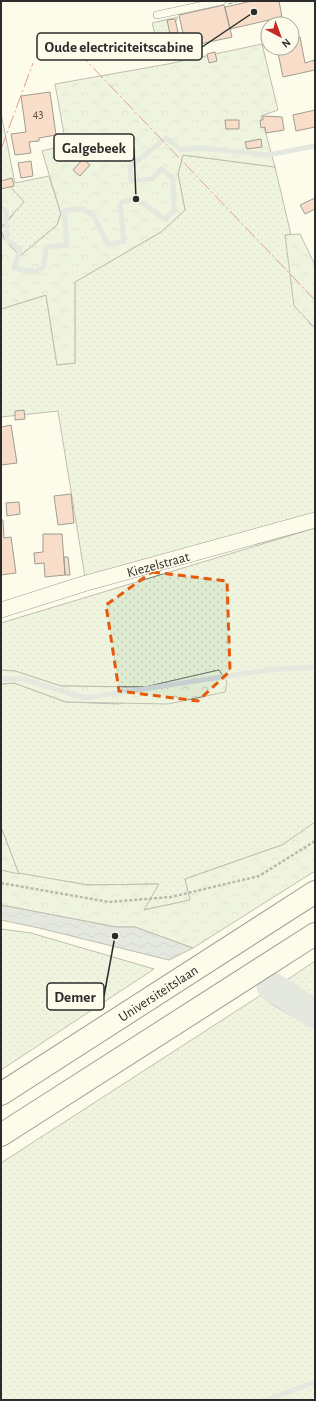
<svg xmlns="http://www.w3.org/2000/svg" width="316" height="1401" viewBox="0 0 316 1401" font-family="'Alegreya Sans',sans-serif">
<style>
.green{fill:url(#green-dots);stroke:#74746e}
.forest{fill:url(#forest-crowns);stroke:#74746e}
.wetland{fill:url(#wetland-marsh);stroke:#74746e}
.water{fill:url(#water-waves);stroke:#74746e}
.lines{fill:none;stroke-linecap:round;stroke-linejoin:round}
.stream{stroke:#c7d0d0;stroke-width:5}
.river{stroke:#c7d0d0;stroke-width:29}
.building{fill:#f2b8a0;stroke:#2b2b2b}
.service-casing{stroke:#2b2b2b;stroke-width:8}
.minor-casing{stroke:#2b2b2b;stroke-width:16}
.trunk-casing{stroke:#2b2b2b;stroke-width:24}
.path{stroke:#6a6964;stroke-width:2.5;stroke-dasharray:3 2;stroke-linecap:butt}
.service{stroke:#fdfbea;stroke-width:7}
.minor{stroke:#fdfbea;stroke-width:15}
.trunk{stroke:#fdfbea;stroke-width:22}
.fence{stroke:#2b2b2b;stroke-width:1;stroke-dasharray:5 2;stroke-linecap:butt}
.power{stroke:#c62828;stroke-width:1;stroke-dasharray:14 3 2 3;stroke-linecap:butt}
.marked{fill:none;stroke:#e8590c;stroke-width:3;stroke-dasharray:8 5;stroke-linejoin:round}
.labels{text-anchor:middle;stroke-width:3;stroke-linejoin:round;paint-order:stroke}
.number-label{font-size:12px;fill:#5d4e48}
.street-label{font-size:14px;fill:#2b2b2b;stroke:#fdfbea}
.leader{fill:none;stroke:#2b2b2b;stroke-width:1.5}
.callout-dot{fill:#2b2b2b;stroke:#fdfbea;stroke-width:1.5}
.callout{fill:#fdfbea;stroke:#2b2b2b;stroke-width:1.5}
.callout-label{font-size:15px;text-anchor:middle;font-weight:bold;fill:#2b2b2b}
</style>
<defs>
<pattern id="green-dots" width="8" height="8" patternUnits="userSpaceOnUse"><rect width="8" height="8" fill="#deebd1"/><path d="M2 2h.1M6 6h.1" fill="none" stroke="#bfcab4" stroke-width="1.8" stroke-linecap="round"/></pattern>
<pattern id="forest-crowns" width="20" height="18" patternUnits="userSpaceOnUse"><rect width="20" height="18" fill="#deebd1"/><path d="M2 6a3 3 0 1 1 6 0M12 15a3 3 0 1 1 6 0" fill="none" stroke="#bfcab4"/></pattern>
<pattern id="wetland-marsh" width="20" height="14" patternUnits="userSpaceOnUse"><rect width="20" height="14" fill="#deebd1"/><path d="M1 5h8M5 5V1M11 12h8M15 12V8" fill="none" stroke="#bfcab4"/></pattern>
<pattern id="water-waves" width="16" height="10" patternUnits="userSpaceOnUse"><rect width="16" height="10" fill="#c7d0d0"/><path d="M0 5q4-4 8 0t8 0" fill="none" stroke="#abb3b3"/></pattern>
</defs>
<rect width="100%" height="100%" fill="#fdfbea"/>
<path class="green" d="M178 17 160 53 152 23Z
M1 113 15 183 49 176 61 214 57 225 20 256 4 239 1 229 13 215 8 184 1 190Z
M183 155 275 167 291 235H285L309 323 315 328V514L85 577 58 411 1 417V309L46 295 57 365 75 363V282L161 232 185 210 178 174Z
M315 528V823L282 845 185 879 191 900 143 910 158 884 88 885 19 874 1 827V684L14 683 66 702 119 704 219 670 145 687 61 686 15 671 1 670V623Z
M1 929 31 933 154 969 1 1070Z
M315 961V1000L284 982Z
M261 995 273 1005 315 1029V1400H1V1163Z"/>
<path class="forest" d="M262 44 278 110 261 116 275 167 183 155 178 174 185 210 161 232 75 282V363L57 365 46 295 1 309V229L4 239 20 256 57 225 61 214 42 151 66 145 55 84 168 64Z
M8 184 24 202 1 227V190Z
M300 234 315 265V328L294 306 285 235Z
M1 670 15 671 61 686 145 687 219 670 227 682 225 692 168 704 66 702 14 683 1 684Z
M315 822V871L193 948 135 927H116L1 905V870L88 885 159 884 144 910 190 900 185 879 282 845Z"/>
<path class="wetland" d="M1 827 19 874 1 870Z"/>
<path class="water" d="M1 905 116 927H135L193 948 169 960 39 928 1 920Z"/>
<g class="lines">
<path class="stream" d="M1 208 6 211 7 240 20 249 14 268 36 272 44 266 46 247 67 245 64 211 81 208 94 216 108 245 124 241 120 204 124 201 136 199 165 219 174 211 173 178 161 169 152 179 131 181 130 167 166 138 181 150 201 148 268 155 315 146
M1 679H23L85 698 267 670 315 667
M267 1400 315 1382"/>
<path class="river" d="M271 986 315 1014"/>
</g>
<path class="building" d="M252 1H279L282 17 230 29 225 7Z
M224 5 232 37 186 47 179 15Z
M175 19 178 32 170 34 167 20Z
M300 37 305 63 314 60 315 70 283 77 278 53H281L280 48H292V38Z
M215 52 217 61 209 63 207 54Z
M50 92 56 135 39 138V141L29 142 31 153 15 155 11 134 26 132 21 96Z
M315 110V127L296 131 293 115Z
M263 116 282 117 284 130 266 133 265 127 261 128 260 120H263Z
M225 120H239V129H226Z
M261 139 262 147 247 149 245 142Z
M83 159 90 165 80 176 73 170Z
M31 161 33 176 21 178 18 163Z
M12 178 14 186 1 189V181Z
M315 198V209L305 214 300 205Z
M24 410 25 419 15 420V411Z
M11 425 17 463 1 465V427Z
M71 494 74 523 58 525 54 496Z
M19 502 20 514 7 516 6 503Z
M1 520H3L4 538 11 537 16 573 1 575Z
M43 534H62L65 575 45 577 44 563 35 564 34 553 43 552Z
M64 557H68L70 575H65Z"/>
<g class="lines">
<g class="service-casing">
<path id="service" d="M157 15 222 1"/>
</g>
<g class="minor-casing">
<path id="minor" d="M1 610 83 584 315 520"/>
</g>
<g class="trunk-casing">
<path id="trunk" d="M1 1094 315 892
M1 1135 315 934"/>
</g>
<path class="path" d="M1 883 109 902 171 897 259 876 315 841"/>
<use href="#service" class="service"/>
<use href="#minor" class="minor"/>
<use href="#trunk" class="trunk"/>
<path class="fence" d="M228 4 240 1"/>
<path class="power" d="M78 52 315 300
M1 149 33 63"/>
</g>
<path d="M0 0H316V1401H0ZM152 572 227 581 230 671 198 701 119 691 106 605Z" fill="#fdfbea" fill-opacity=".55" fill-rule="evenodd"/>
<path class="marked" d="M152 572 227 581 230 671 198 701 119 691 106 605Z"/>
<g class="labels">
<g class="number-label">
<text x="38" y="118">43</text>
</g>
<g class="street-label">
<text transform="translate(158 564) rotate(-15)" y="5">Kiezelstraat</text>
<text transform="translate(158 993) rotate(-33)" y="5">Universiteitslaan</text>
</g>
</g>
<path class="leader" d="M254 12L202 47M136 199L134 148M115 936L104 996"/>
<g class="callout-dot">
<circle cx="254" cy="12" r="4"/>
<circle cx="136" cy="199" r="4"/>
<circle cx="115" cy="936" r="4"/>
</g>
<g class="callout">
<rect x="37" y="33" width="165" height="27" rx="4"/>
<rect x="54" y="134" width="80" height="27" rx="4"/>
<rect x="47" y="983" width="57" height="27" rx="4"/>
</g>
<g class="callout-label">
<text x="119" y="52">Oude electriciteitscabine</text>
<text x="94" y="153">Galgebeek</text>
<text x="75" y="1002">Demer</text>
</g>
<rect width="316" height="1401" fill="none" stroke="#2b2b2b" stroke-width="4"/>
<g transform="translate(280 36) rotate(139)"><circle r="19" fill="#fdfbea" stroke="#a9a89e"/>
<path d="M0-3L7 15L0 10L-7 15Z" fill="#c62828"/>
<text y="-6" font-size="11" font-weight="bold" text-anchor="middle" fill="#2b2b2b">N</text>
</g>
</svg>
